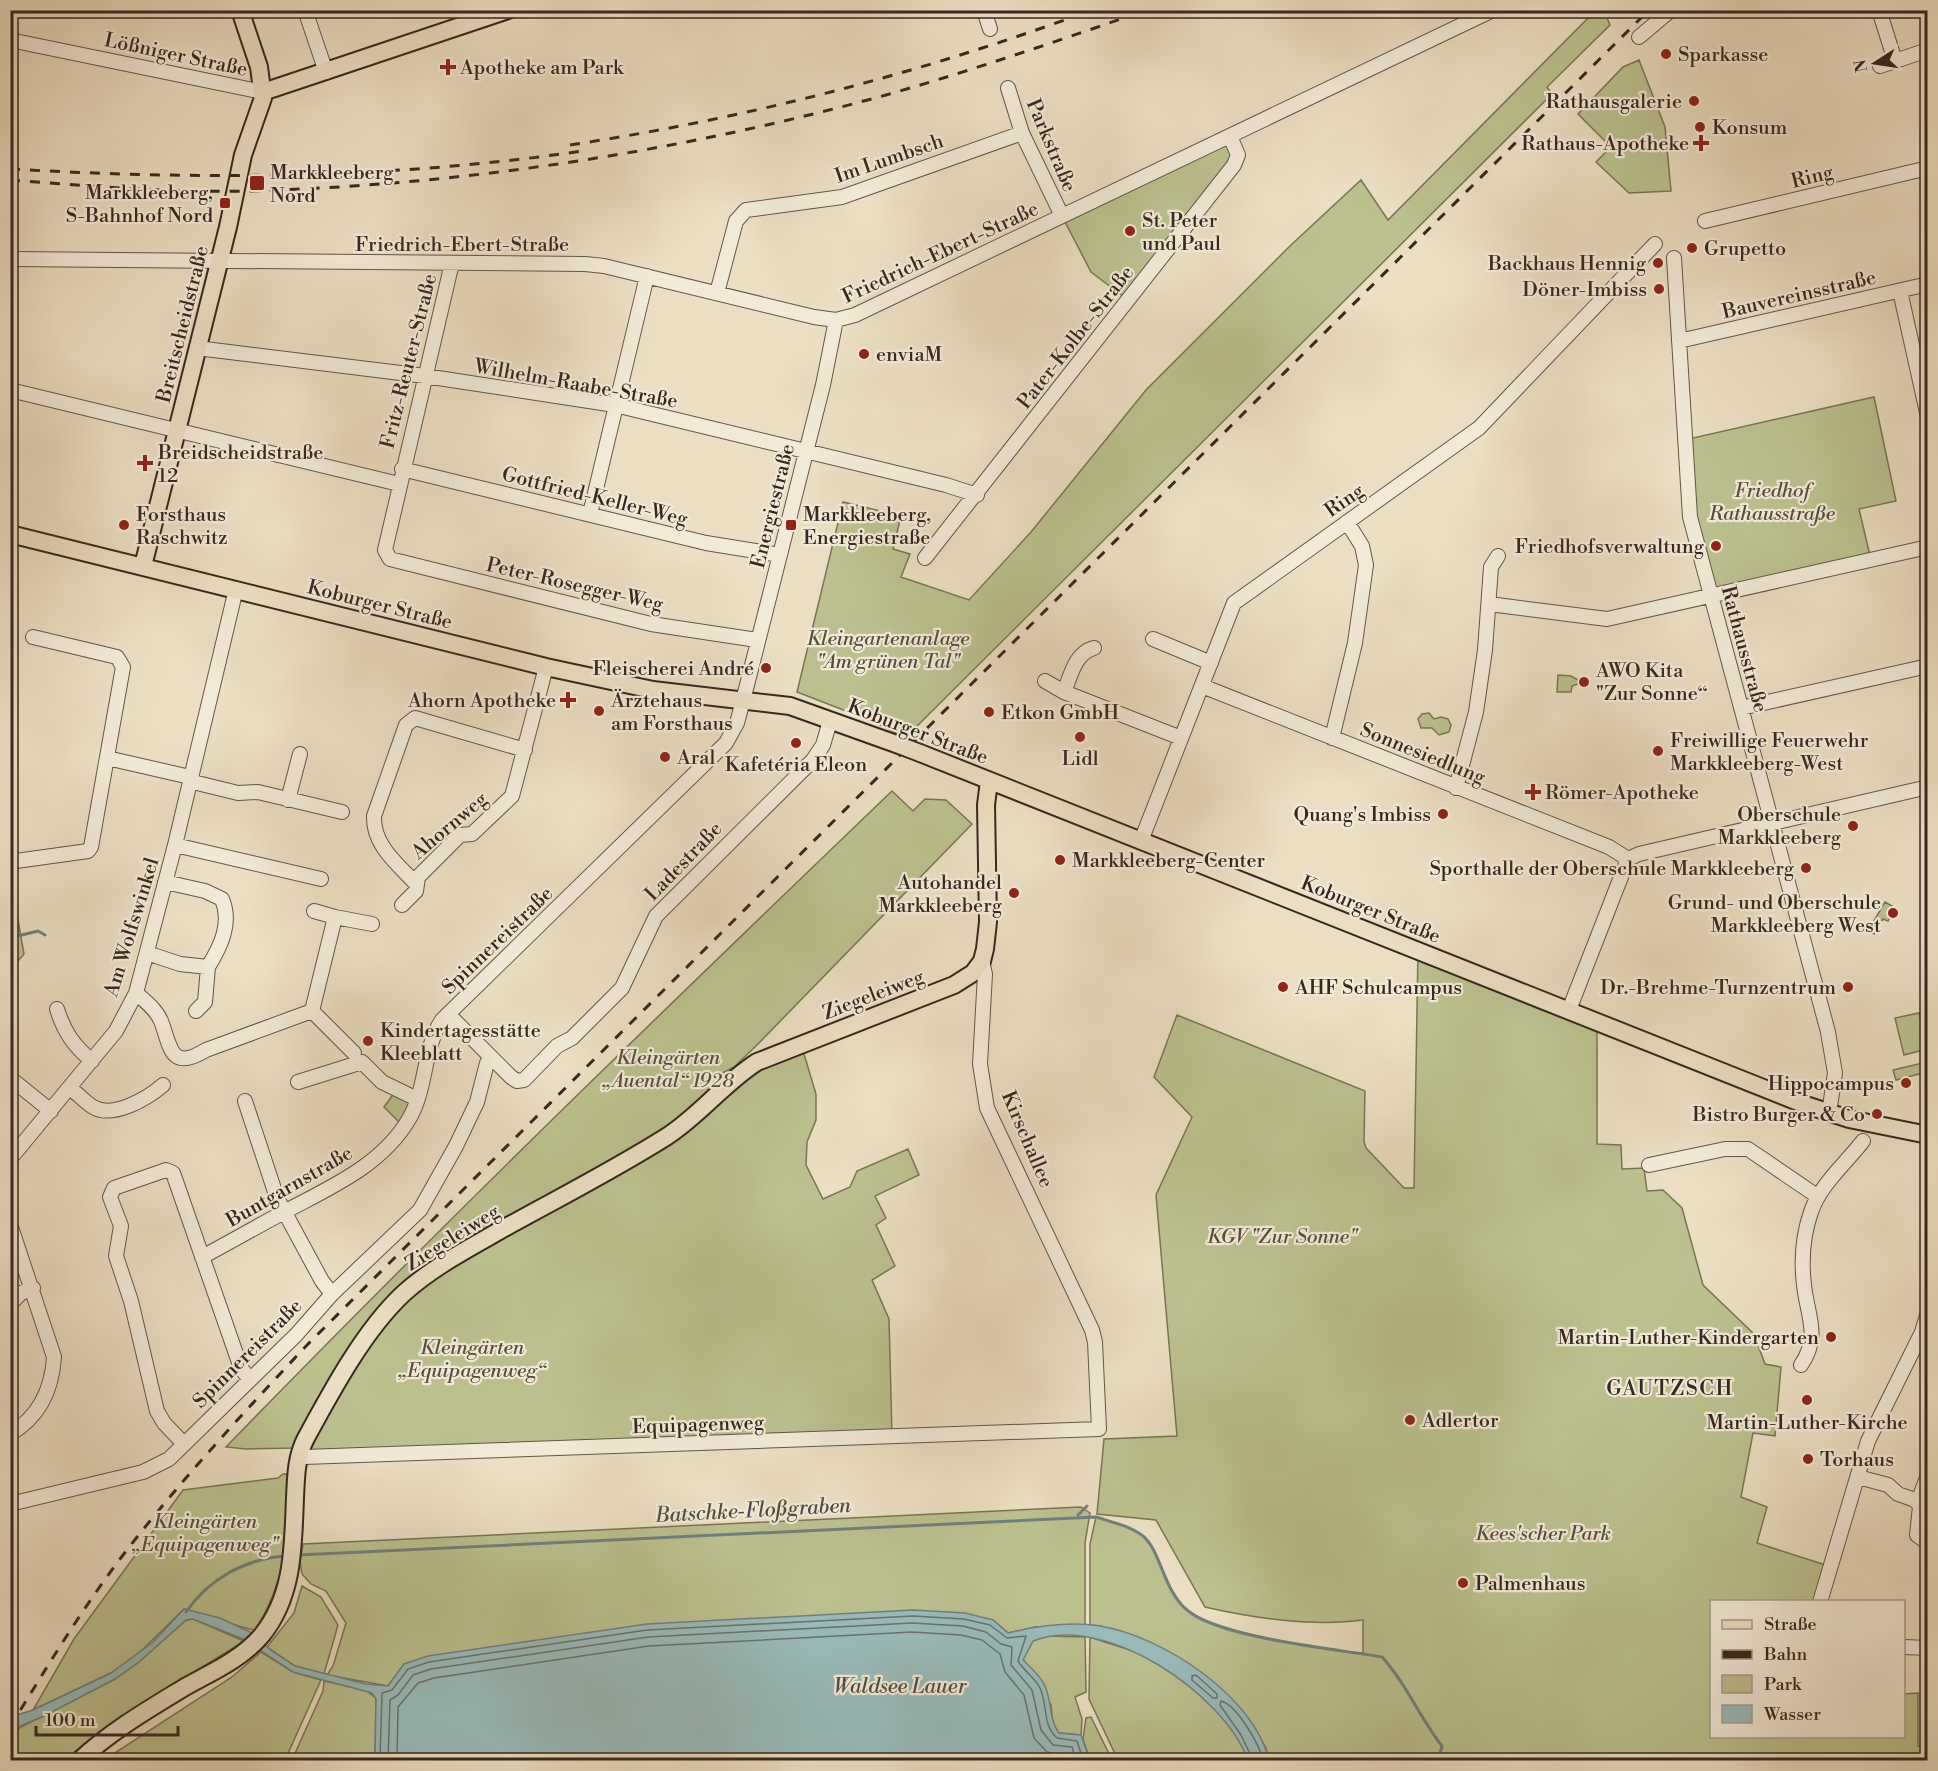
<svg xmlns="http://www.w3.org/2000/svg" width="1938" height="1771" viewBox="0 0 1938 1771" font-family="'Libre Bodoni',serif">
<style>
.green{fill:#bcc08f;stroke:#7a7456;stroke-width:1.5}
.water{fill:#99bbba;stroke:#72807c;stroke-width:1.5}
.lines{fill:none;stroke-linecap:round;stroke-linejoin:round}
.shore{stroke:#68726c;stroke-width:1.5}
.stream{stroke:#72807c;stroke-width:3}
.minor-casing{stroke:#645647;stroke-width:16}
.major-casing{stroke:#37281e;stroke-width:20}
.minor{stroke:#f2ead7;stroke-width:14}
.major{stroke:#ebdec2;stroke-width:16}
.rail{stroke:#37281e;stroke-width:3;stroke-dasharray:10 10;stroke-linecap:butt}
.major-bridge-casing{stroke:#37281e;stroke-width:20;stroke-linecap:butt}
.major-bridge{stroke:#ebdec2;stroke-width:16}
.poi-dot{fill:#8f2418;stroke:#f2ead7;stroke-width:2}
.labels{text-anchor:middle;stroke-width:4.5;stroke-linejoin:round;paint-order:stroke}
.street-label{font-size:20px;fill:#37281e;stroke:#f2ead7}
.poi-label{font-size:20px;fill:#37281e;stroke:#f2ead7;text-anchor:start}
.park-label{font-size:20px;font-style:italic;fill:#584e3a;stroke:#f2ead7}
.neighbourhood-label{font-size:21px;letter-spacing:1.5px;fill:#37281e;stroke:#f2ead7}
.water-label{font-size:21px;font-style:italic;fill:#504d45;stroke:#f2ead7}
</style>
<rect width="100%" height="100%" fill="#ebdec2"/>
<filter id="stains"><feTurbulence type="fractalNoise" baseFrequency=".00333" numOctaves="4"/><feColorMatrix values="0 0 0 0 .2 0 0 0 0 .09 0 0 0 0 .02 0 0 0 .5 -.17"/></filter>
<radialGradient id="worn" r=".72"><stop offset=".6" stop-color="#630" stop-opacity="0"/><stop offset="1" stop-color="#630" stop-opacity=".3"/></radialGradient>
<path class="green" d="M1595 11H1604L1610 25 1547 87 1552 94 905 738 877 723 797 692 843 502 901 516 893 549 910 554 901 577 969 600 1031 532 1146 390 1291 245 1361 180 1388 220Z
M1639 60 1665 127 1671 191 1629 193 1596 162 1611 147 1578 114 1623 67Z
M1230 136 1238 152 1128 300 1091 272 1062 216Z
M1874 397 1896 501 1859 509 1871 560 1711 597 1690 517 1684 440Z
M1558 675 1571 676 1578 680V684L1572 686 1571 692H1557Z
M1429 713 1434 719 1441 717 1448 719 1451 725 1449 732 1439 735 1432 728H1421L1418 719 1422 714Z
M892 791 913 811 925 799 946 800 972 824 757 1045 734 1067 715 1077 720 1082 679 1121 636 1148 430 1263 294 1448 246 1449 226 1447C443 1223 667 1007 892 791Z
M11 880 24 954 11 969H10Z
M1885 902 1892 906 1888 912 1891 915 1888 921 1883 919 1874 934 1868 931Z
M1418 951 1597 1021V1144L1621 1145 1622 1169 1644 1168 1647 1191 1663 1190 1682 1208 1703 1285 1754 1334 1765 1364 1781 1367 1775 1436 1753 1433 1741 1497 1767 1507 1757 1543 1832 1567 1820 1601 1712 1602V1736H1904V1694L1918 1693V1746L1927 1747V1760H1269L1266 1748 1242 1711 1101 1626 1090 1625V1544L1096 1517C1112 1522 1129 1526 1143 1536 1161 1551 1164 1589 1187 1610 1210 1631 1330 1652 1363 1653V1620C1315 1627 1252 1618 1205 1607L1156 1520 1097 1514 1104 1439 1177 1436 1156 1195 1192 1117 1154 1077 1177 1015 1365 1091 1364 1142 1366 1148 1404 1188H1414Z
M1919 1013 1927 1049 1904 1055 1895 1018Z
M801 1044 816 1094V1120L807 1142 806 1165 823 1199 850 1187 857 1171 908 1149 919 1175 875 1196 886 1218 876 1225 895 1266 872 1280 889 1319 892 1436 304 1457 305 1441 405 1293 667 1137 740 1073Z
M1927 1062V1072L1896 1080 1893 1070Z
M397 1089 417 1099 404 1127 384 1107Z
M283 1474H290C287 1534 289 1577 255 1630 251 1631 195 1612 184 1609L135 1657 111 1673 33 1710 74 1639 183 1490 278 1478Z
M1081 1507 1090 1513 1085 1543V1625L1035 1627 1008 1633 993 1620 404 1664 388 1686 327 1675 333 1666 346 1623 326 1591 311 1584 302 1574 300 1562 303 1544Z
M302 1586 321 1597 338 1625 324 1674 295 1666 267 1647 294 1613Z
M193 1619 244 1641C184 1680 119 1712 65 1760H11L10 1742 19 1728 115 1679 139 1662 186 1620Z
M1044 1636 1085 1637 1086 1692 1075 1697 1082 1719 1081 1735 1059 1733 1053 1725 1051 1705 1023 1659 1033 1641Z
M1090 1637C1108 1644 1129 1648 1147 1657 1188 1678 1231 1716 1248 1760H1118L1089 1699Z
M261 1652 293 1672 321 1680 285 1760H104L232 1677Z
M324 1681 365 1690 376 1698 375 1760H292L323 1691Z
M1091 1717 1112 1760H1090L1083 1739 1086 1718Z"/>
<path class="water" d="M184 1609 220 1618 250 1632 272 1651 295 1666 366 1684 388 1686 404 1664 428 1656 647 1624 913 1610 965 1613 993 1620 1008 1633C1037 1626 1069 1621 1100 1626 1162 1636 1254 1696 1269 1760H1248C1223 1693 1104 1612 1033 1641L1023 1660C1030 1667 1041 1676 1045 1686 1052 1702 1049 1720 1059 1733L1081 1735 1090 1760H375L376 1699 372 1693 293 1672 243 1639 193 1619 186 1620 139 1662 115 1679 44 1716 11 1730 13 1716 33 1710 111 1673 153 1642Z"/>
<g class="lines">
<path class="shore" d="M1196 1675 1217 1694V1698H1213L1192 1680V1676Z
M380 1760 382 1693 392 1690 408 1669 429 1662 647 1630 913 1616 964 1619 990 1625 1007 1638 1026 1636 1018 1661C1024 1671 1035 1678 1040 1688 1048 1705 1042 1725 1057 1738L1077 1741 1083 1760
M388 1760 390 1700 398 1695 413 1675 431 1669 648 1637 912 1623 963 1626 986 1632 1001 1644 1012 1647 1011 1665 1032 1690 1041 1730 1053 1745 1072 1747 1076 1760
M397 1760 398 1707 418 1683 434 1678 649 1646 912 1632 961 1635 982 1640 1000 1654 1005 1672 1024 1695 1034 1738 1047 1752 1064 1756 1067 1760
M1253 1760 1241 1735 1220 1705 1221 1701C1237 1705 1259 1744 1263 1760"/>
<path class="stream" d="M10 938 38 931 45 935
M1078 1515 1087 1506
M298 1555 1096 1517C1112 1522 1130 1526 1143 1536 1161 1551 1163 1590 1187 1610 1219 1638 1337 1649 1382 1657 1406 1683 1420 1718 1442 1746L1438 1760
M186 1612C209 1579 244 1559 286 1556"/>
<g class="minor-casing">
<path id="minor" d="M305 10 326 72
M984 10 990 29
M1879 10 1895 61
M1639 37 1671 10
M10 40 263 92
M1880 66 1928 50
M1008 88 1022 133 1062 216
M1705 221 1928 168
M1674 258 1690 517 1828 1032 1835 1073 1829 1113
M10 259 585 264 604 266 814 317 836 320 855 315 1493 10
M452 263 385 550 390 559 651 624 757 640
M1900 291 1928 417
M717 293 736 221 746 210 842 197 1022 133
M1679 341 1928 284
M197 348 425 376 615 405 946 485 977 495
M10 390 399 484
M402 469 706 543 780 555
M590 514 647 276
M925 558 1234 165 1238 155 1230 136
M1489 604 1607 619 1928 547
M1153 639 1211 663
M1045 681 1064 692 1181 738
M1202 686 1609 847 1628 859
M1064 692C1071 675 1075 653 1094 648
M1741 708 1928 666
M1332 738 1355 643 1366 565 1362 546 1347 522
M107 758 190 777
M189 781 238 793 258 792 342 812
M1456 788 1476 712 1485 650 1491 567 1498 556
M288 800 300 754
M1141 841 1234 603 1479 428 1655 244
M175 845 321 879
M16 861 88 851 91 847 123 667 117 657 33 637
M417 885C398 864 373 846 374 816L406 725 415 718 525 750
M402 905 416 891 418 877 460 835 472 834 512 796 546 667
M335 917 372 924
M147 953 180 964 208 967C221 946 232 923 222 899L205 891 165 882
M136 993C145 1001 156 1009 161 1021 171 1047 170 1072 206 1050L312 1011 335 917 314 911
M57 1009C64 1032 74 1046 92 1061
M1569 1010 1628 859 1639 854 1928 787
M196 1011 205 1002 208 967
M312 1011 354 1053
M448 1014 511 1077 517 1081 524 1080 557 1046 572 1038 622 988 656 916 813 760 823 745 830 721
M10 1078 51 1111
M298 1082 362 1062 382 1082 417 1099
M70 1088C78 1094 85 1102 93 1107 113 1119 148 1098 163 1085
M245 1101 277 1198 322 1281 332 1294
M10 1159 116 1031 136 993 175 845 236 589
M1649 1165 1725 1149H1748L1817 1196
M10 1224 54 1357C52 1390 39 1417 10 1434
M202 1257C230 1242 258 1226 286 1211 331 1187 382 1165 409 1119 427 1089 423 1048 442 1020L726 743 737 723 747 685 823 385 836 320
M10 1304 21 1293 33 1288
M1801 1365C1821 1336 1807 1315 1804 1285 1801 1260 1803 1235 1811 1212 1820 1185 1846 1163 1863 1141
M184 1444 164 1423 157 1411 131 1301 116 1256 121 1226 110 1197 114 1188 166 1170 173 1173 241 1368 250 1380
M299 1454 304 1457 1099 1429 1095 1342 1092 1330 987 1108 980 1064 985 974 982 961
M1858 1477 1888 1485 1898 1494 1915 1500 1920 1496 1928 1475
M1915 1500 1920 1506 1917 1535 1928 1543
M10 1504 143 1472 169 1459 296 1335 332 1294 420 1210 456 1146 477 1102 487 1063 491 1058
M1820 1602 1868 1441 1922 1332 1928 1312
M1904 1647 1928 1648"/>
</g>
<g class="major-casing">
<path id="major" d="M263 92 508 10
M10 534 546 667 653 690 790 706 899 745
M143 566 228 227 243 155 263 98 259 67 240 10
M920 753 1806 1105 1849 1119 1928 1135
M80 1760C111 1731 149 1709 185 1687 212 1672 242 1659 262 1635 294 1595 293 1546 295 1498 296 1477 296 1457 306 1438 332 1390 365 1329 404 1293 433 1267 466 1250 499 1231 555 1200 612 1171 666 1137 699 1116 724 1083 757 1062L954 985 973 973 982 961 985 949 988 922 986 805 989 781"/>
</g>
<use href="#minor" class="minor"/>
<use href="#major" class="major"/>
<path class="rail" d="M570 145C749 118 922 73 1092 10
M10 169C201 180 393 179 582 151
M10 180C90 186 169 193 249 191 464 185 679 152 886 95 974 70 1060 40 1147 10
M10 1727C45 1670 80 1612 120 1559 178 1483 244 1412 309 1343L1649 10"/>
<g class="major-bridge-casing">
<path id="major-bridge" d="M899 745 920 753"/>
</g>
<use href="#major-bridge" class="major-bridge"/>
</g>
<g class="poi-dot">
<circle cx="1666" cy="54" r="6"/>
<path d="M445 58h6v6h6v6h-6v6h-6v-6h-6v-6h6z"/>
<circle cx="1694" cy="101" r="6"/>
<circle cx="1700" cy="127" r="6"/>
<path d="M1698 134h6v6h6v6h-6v6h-6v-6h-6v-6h6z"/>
<rect x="249" y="175" width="16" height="16" rx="3"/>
<rect x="219" y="197" width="12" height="12" rx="3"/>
<circle cx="1130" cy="231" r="6"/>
<circle cx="1692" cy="248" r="6"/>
<circle cx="1658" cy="263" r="6"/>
<circle cx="1659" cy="289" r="6"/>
<circle cx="864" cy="354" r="6"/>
<path d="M142 454h6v6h6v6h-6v6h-6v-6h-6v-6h6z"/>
<circle cx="124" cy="525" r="6"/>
<rect x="785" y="519" width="12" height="12" rx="3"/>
<circle cx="1716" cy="546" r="6"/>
<circle cx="766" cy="668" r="6"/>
<circle cx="1584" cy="682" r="6"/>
<path d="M565 691h6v6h6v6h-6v6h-6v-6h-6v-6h6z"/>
<circle cx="599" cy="711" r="6"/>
<circle cx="989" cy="712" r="6"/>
<circle cx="1080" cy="737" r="6"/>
<circle cx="796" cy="743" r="6"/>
<circle cx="1658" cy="751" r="6"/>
<circle cx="665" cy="757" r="6"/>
<path d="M1530 783h6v6h6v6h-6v6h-6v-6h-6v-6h6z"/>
<circle cx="1443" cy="814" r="6"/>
<circle cx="1853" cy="826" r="6"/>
<circle cx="1060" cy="860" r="6"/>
<circle cx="1806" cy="868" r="6"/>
<circle cx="1014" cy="893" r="6"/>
<circle cx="1893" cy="913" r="6"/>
<circle cx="1283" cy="987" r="6"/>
<circle cx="1848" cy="987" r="6"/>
<circle cx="368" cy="1041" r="6"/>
<circle cx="1906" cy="1083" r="6"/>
<circle cx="1877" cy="1114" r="6"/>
<circle cx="1831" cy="1337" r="6"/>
<circle cx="1807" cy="1400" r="6"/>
<circle cx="1410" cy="1420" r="6"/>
<circle cx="1808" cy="1459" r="6"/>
<circle cx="1463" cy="1583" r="6"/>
</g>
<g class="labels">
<g class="street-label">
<text transform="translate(176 54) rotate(12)" y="7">Lößniger Straße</text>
<text transform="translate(1052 145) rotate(67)" y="7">Parkstraße</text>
<text transform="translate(889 158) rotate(-19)" y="7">Im Lumbsch</text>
<text transform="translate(1812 176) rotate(-14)" y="7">Ring</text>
<text x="462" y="251">Friedrich-Ebert-Straße</text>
<text transform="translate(940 252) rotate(-25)" y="7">Friedrich-Ebert-Straße</text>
<text transform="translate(1799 294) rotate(-13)" y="7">Bauvereinsstraße</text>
<text transform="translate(182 324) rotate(-76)" y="7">Breitscheidstraße</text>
<text transform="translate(1075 337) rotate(-52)" y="7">Pater-Kolbe-Straße</text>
<text transform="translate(408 361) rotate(-76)" y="7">Fritz-Reuter-Straße</text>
<text transform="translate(576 383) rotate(10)" y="7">Wilhelm-Raabe-Straße</text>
<text transform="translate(595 496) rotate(14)" y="7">Gottfried-Keller-Weg</text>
<text transform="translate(1344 500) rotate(-35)" y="7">Ring</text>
<text transform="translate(772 506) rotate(-76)" y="7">Energiestraße</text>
<text transform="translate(575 584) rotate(13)" y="7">Peter-Rosegger-Weg</text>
<text transform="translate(380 604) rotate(14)" y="7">Koburger Straße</text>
<text transform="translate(1745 649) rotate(75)" y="7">Rathausstraße</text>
<text transform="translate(918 731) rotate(21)" y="7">Koburger Straße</text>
<text transform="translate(1423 753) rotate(22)" y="7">Sonnesiedlung</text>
<text transform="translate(449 825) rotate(-40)" y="7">Ahornweg</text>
<text transform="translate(683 861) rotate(-46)" y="7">Ladestraße</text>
<text transform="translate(1371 909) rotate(22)" y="7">Koburger Straße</text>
<text transform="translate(131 927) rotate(-73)" y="7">Am Wolfswinkel</text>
<text transform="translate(497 940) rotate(-44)" y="7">Spinnereistraße</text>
<text transform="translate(873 994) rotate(-21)" y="7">Ziegeleiweg</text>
<text transform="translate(1028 1139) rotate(67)" y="7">Kirschallee</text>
<text transform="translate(289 1186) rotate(-30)" y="7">Buntgarnstraße</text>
<text transform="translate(452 1237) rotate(-32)" y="7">Ziegeleiweg</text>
<text transform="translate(247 1353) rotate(-45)" y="7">Spinnereistraße</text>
<text transform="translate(698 1424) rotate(-2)" y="7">Equipagenweg</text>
</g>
<g class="poi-label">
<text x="1678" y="61">Sparkasse</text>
<text x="460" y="74">Apotheke am Park</text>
<text x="1682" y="108" text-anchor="end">Rathausgalerie</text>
<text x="1712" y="134">Konsum</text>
<text x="1689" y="150" text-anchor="end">Rathaus-Apotheke</text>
<text x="270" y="179">Markkleeberg<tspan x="270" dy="23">Nord</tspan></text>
<text x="213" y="199" text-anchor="end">Markkleeberg,<tspan x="213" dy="23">S-Bahnhof Nord</tspan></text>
<text x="1142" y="227">St. Peter<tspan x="1142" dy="23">und Paul</tspan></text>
<text x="1704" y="255">Grupetto</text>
<text x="1646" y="270" text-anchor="end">Backhaus Hennig</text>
<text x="1647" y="296" text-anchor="end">Döner-Imbiss</text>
<text x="876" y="361">enviaM</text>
<text x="158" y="459">Breidscheidstraße<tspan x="158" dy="23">12</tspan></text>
<text x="136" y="521">Forsthaus<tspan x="136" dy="23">Raschwitz</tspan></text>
<text x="803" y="521">Markkleeberg,<tspan x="803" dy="23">Energiestraße</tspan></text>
<text x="1704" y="553" text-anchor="end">Friedhofsverwaltung</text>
<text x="754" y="675" text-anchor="end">Fleischerei André</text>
<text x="1596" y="677">AWO Kita<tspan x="1596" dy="23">"Zur Sonne“</tspan></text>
<text x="556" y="707" text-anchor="end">Ahorn Apotheke</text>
<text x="611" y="707">Ärztehaus<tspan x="611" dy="23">am Forsthaus</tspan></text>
<text x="1001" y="719">Etkon GmbH</text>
<text x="1670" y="747">Freiwillige Feuerwehr<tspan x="1670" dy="23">Markkleeberg-West</tspan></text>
<text x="677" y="764">Aral</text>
<text x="1080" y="765" text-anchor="middle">Lidl</text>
<text x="796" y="771" text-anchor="middle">Kafetéria Eleon</text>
<text x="1545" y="799">Römer-Apotheke</text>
<text x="1431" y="821" text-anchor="end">Quang's Imbiss</text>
<text x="1841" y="821" text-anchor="end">Oberschule<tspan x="1841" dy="23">Markkleeberg</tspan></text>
<text x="1072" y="867">Markkleeberg-Center</text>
<text x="1794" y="875" text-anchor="end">Sporthalle der Oberschule Markkleeberg</text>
<text x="1002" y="889" text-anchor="end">Autohandel<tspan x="1002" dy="23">Markkleeberg</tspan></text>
<text x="1881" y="909" text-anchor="end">Grund- und Oberschule<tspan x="1881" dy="23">Markkleeberg West</tspan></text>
<text x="1295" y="994">AHF Schulcampus</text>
<text x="1836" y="994" text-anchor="end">Dr.-Brehme-Turnzentrum</text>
<text x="380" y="1037">Kindertagesstätte<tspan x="380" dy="23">Kleeblatt</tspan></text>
<text x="1894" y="1090" text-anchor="end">Hippocampus</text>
<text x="1865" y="1121" text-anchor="end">Bistro Burger &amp; Co</text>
<text x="1819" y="1344" text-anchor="end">Martin-Luther-Kindergarten</text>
<text x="1422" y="1427">Adlertor</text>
<text x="1807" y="1429" text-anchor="middle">Martin-Luther-Kirche</text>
<text x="1820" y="1466">Torhaus</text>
<text x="1475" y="1590">Palmenhaus</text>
</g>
<g class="park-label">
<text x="1772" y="497">Friedhof<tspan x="1772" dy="23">Rathausstraße</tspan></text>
<text x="888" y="645">Kleingartenanlage<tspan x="888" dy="23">"Am grünen Tal"</tspan></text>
<text x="668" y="1064">Kleingärten<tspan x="668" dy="23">„Auental“ 1928</tspan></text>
<text x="1282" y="1243">KGV "Zur Sonne"</text>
<text x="472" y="1354">Kleingärten<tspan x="472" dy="23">„Equipagenweg“</tspan></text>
<text x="205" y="1528">Kleingärten<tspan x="205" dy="23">„Equipagenweg"</tspan></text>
<text x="1543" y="1540">Kees'scher Park</text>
</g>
<g class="neighbourhood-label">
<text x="1670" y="1395">GAUTZSCH</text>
</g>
<g class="water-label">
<text transform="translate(753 1510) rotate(-3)" y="7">Batschke‐Floßgraben</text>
<text x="900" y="1693">Waldsee Lauer</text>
</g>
</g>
<rect width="1938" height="1771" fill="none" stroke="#ebdec2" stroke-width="36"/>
<rect x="12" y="12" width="1914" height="1747" fill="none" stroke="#37281e" stroke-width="3"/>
<rect x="18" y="18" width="1902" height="1735" fill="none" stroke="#37281e" stroke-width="1.5"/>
<rect x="1710" y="1600" width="195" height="138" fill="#f2ead7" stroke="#a79c8d" stroke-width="1.5"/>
<rect x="1722" y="1620" width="30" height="9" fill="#ebdec2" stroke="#a79c8d" stroke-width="1.5"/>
<text x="1764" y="1630" font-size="18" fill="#37281e">Straße</text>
<rect x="1722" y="1650" width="30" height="9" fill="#37281e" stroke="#a79c8d" stroke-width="1.5"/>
<text x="1764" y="1660" font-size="18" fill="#37281e">Bahn</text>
<rect x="1722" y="1675" width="30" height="18" fill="#bcc08f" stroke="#a79c8d" stroke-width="1.5"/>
<text x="1764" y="1690" font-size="18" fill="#37281e">Park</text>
<rect x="1722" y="1705" width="30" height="18" fill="#99bbba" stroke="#a79c8d" stroke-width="1.5"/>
<text x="1764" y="1720" font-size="18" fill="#37281e">Wasser</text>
<g transform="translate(1875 63) rotate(258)" stroke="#f2ead7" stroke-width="4.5" paint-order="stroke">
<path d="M0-4.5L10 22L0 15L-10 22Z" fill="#37281e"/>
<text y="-9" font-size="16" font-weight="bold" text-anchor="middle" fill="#37281e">N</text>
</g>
<path d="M36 1726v9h142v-9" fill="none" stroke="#37281e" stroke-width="3"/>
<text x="45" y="1726" font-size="18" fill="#37281e" stroke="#f2ead7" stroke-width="4.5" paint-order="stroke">100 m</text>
<rect width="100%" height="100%" filter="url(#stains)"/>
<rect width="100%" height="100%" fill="url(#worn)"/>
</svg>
